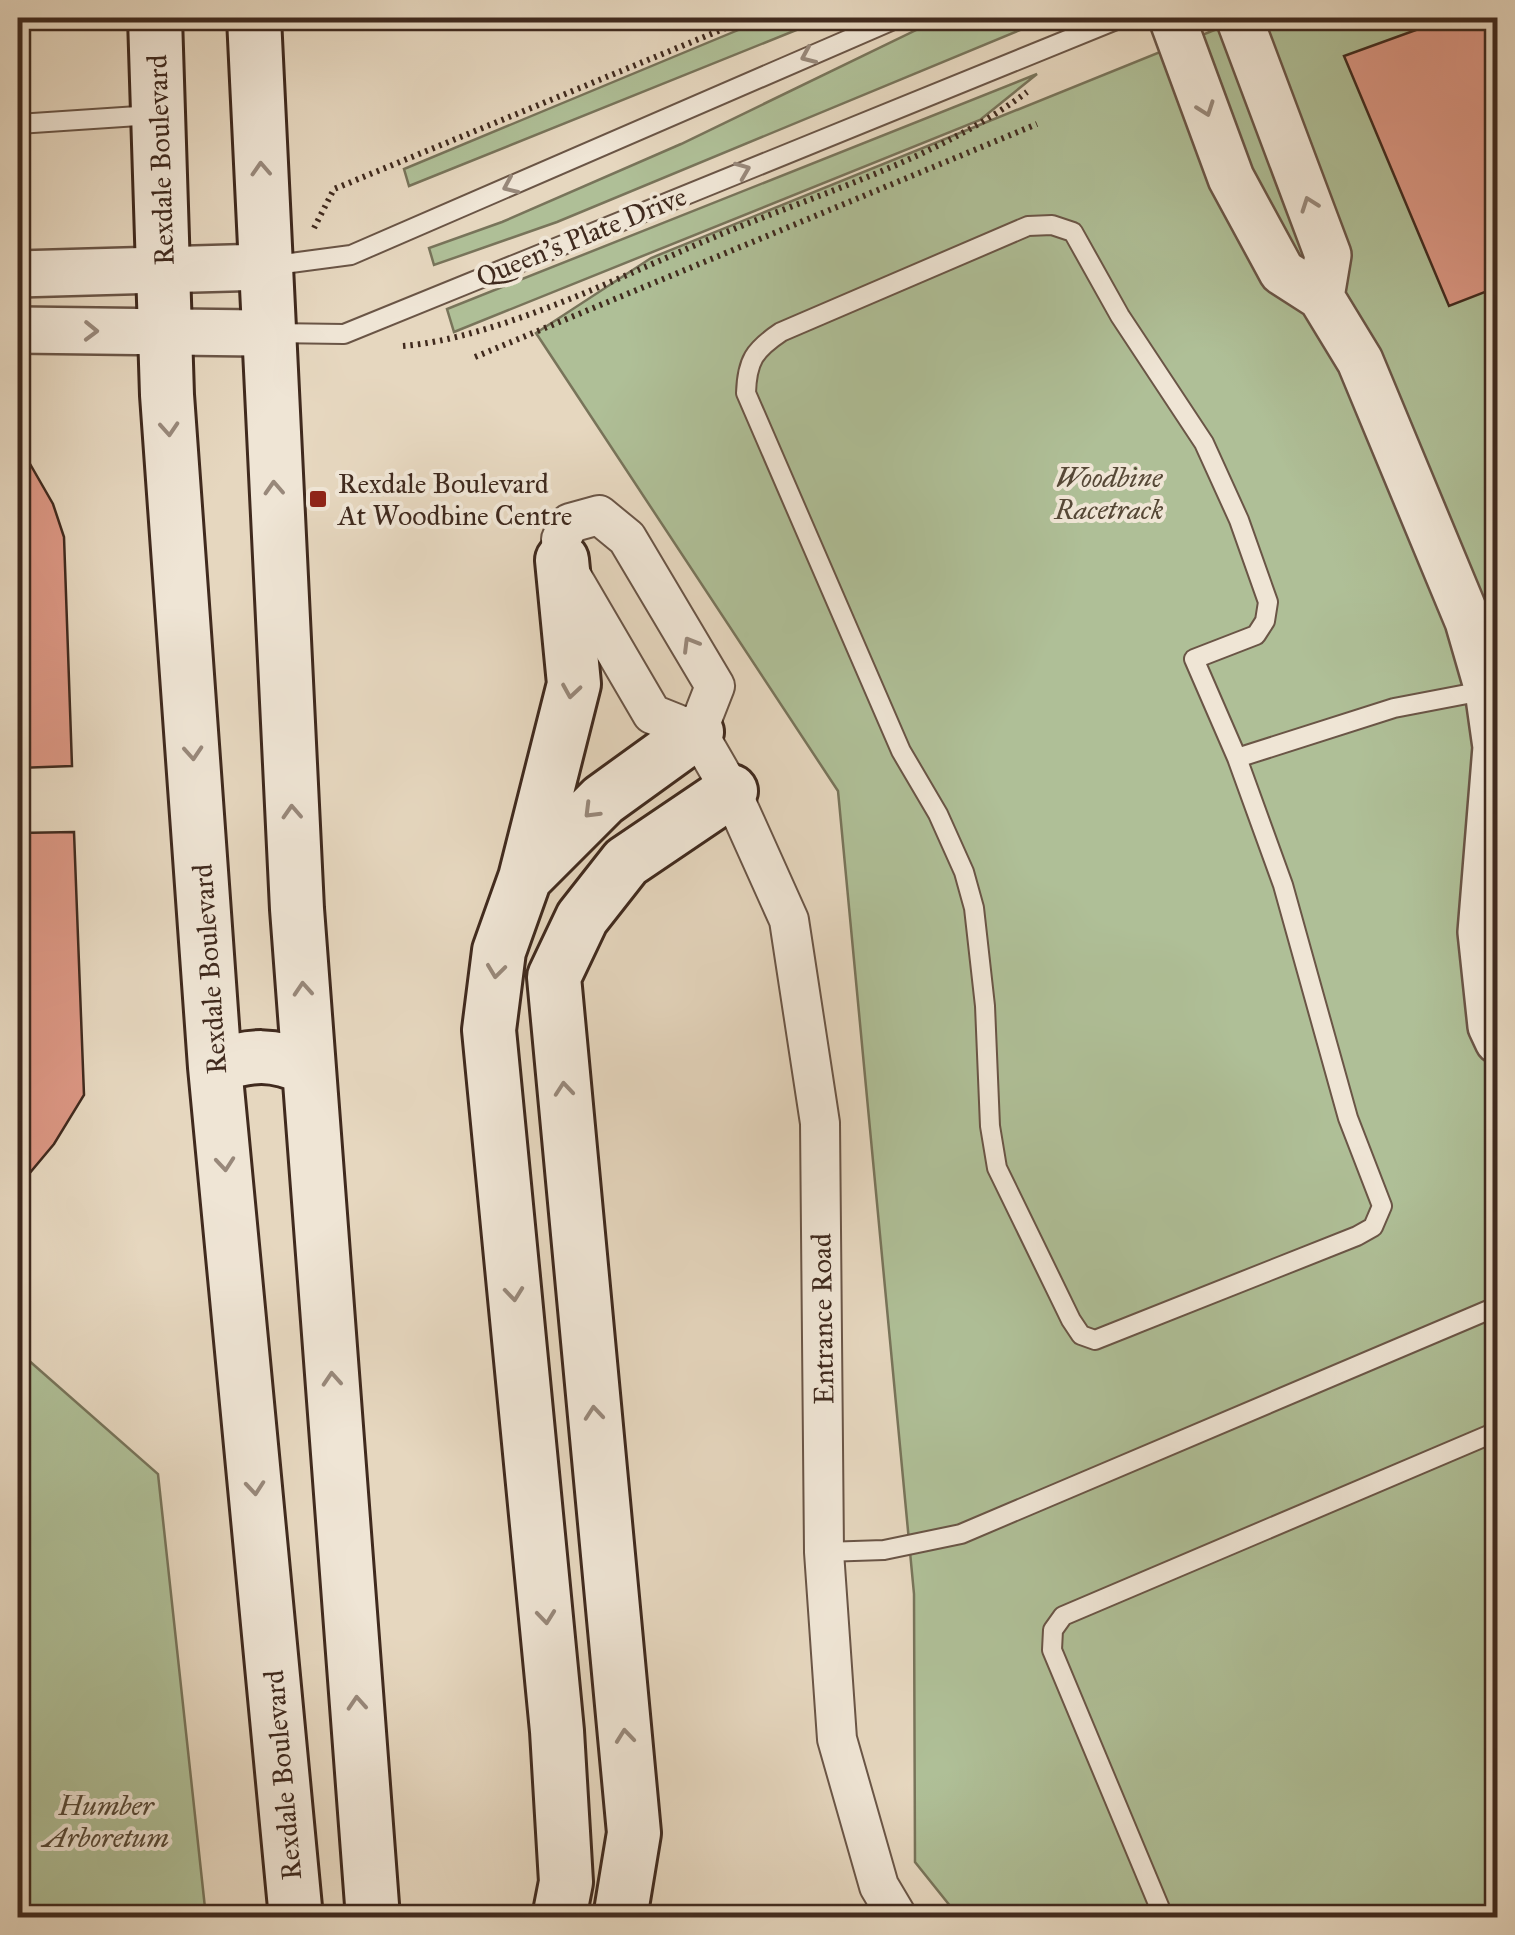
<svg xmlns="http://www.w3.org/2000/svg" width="1515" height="1935" viewBox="0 0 1515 1935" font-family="'IM FELL Great Primer',serif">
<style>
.green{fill:#afbf97;stroke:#78745a;stroke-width:2.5}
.building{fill:#dc9784;stroke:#402a1e;stroke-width:2.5}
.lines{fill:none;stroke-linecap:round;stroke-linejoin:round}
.service-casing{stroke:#6a5546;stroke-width:22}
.minor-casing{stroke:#6a5546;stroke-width:42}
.tertiary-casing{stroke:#6a5546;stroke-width:50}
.secondary-casing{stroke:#402a1e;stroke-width:58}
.path{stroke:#402a1e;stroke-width:6;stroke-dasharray:2.5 5;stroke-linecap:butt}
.service{stroke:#efe5d5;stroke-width:18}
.minor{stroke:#efe5d5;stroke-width:38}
.tertiary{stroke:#efe5d5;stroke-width:45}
.secondary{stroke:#efe5d5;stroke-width:52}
.oneway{stroke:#98887a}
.poi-dot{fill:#8f2418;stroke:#efe5d5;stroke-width:4}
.labels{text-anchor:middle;stroke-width:8;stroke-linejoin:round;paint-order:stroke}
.street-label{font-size:28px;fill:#402a1e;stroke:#efe5d5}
.park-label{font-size:28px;font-style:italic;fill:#564836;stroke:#efe5d5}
.poi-label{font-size:28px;fill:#402a1e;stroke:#efe5d5;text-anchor:start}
</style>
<rect width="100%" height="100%" fill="#e6d7bf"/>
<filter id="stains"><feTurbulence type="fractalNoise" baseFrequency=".002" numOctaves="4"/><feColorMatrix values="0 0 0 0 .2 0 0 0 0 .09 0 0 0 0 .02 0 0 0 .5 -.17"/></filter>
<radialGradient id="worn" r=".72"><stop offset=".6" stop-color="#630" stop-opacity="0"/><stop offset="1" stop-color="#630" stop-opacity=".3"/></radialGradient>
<path class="green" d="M767 18H826L409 186 404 169Z
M941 18H1049L557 222 434 265 429 248 502 222 681 144Z
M1244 18H1497V1917H959L915 1862 914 1594 838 791 536 333 651 258Z
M1037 74 980 120 454 332 447 309Z
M18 1351 158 1474 206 1917H18Z"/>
<path class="building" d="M1449 18H1498V287L1449 306 1344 56Z
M18 443 53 504 64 537 72 766 18 768Z
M74 832 84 1095 54 1144 18 1187V833Z"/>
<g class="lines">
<g class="service-casing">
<path id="service" d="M18 124 153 115
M1052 225 1073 232 1120 316 1204 443 1239 520 1268 602 1265 621 1256 635 1194 659 1237 758 1283 885 1348 1118 1382 1206 1373 1227 1357 1236 1095 1340 1081 1335 1071 1320 997 1168 990 1126 985 1006 974 908 964 872 938 814 901 751 746 393C747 361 754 350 781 332L1028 226Z
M268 266 351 255 898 18
M272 333 344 334 1121 18
M1237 758 1394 708 1488 690
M824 1552 884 1550 961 1534 1498 1306
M1164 1918 1052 1650 1053 1630 1063 1616 1498 1431"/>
</g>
<g class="minor-casing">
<path id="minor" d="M697 732 715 686 627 538 599 515 570 523 561 539 562 560 652 714 697 732 731 791 789 920 820 1123 824 1552 837 1739 879 1886 898 1918"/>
</g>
<g class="tertiary-casing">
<path id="tertiary" d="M1172 18 1231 178 1282 272 1321 297 1360 361 1468 621 1488 690 1496 747 1481 932 1491 1026 1498 1041
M1239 18 1328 255 1321 297
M18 274 264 267
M18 330 266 333"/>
</g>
<g class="secondary-casing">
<path id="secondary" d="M155 18 167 395 215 1067 296 1918
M254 18 297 909 373 1918
M525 878 603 800 697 732
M215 1067C250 1054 274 1053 308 1069
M559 1918 566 1882 557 1731 489 1030 499 951 525 878 574 684 562 560
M620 1918 634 1833 554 977 582 918 626 862 731 791"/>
</g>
<path class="path" d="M314 228 334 189 750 18
M403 346C500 338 632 271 724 233 826 191 939 158 1027 92
M475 357 1037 124"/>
<use href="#service" class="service"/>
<use href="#minor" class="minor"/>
<use href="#tertiary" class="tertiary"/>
<use href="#secondary" class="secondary"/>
</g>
<defs><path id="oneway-chevron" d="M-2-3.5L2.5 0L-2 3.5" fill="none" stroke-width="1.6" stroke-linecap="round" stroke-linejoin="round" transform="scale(2.5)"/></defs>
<g class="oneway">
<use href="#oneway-chevron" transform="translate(808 56) rotate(156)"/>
<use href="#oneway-chevron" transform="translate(1206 109) rotate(70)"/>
<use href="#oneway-chevron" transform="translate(261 169) rotate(-93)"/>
<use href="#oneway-chevron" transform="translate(743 170) rotate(-22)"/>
<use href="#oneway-chevron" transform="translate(510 186) rotate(156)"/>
<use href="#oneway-chevron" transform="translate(1309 204) rotate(-110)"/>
<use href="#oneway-chevron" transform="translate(91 331) rotate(1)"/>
<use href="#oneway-chevron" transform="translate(169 429) rotate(86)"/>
<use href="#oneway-chevron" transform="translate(274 488) rotate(-93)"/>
<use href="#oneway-chevron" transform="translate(690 644) rotate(-121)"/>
<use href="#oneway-chevron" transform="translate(571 691) rotate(99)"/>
<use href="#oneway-chevron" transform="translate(193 753) rotate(86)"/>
<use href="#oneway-chevron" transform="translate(591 811) rotate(135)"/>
<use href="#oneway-chevron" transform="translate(292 812) rotate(-93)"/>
<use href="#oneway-chevron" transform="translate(496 971) rotate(97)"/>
<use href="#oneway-chevron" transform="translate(303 989) rotate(-94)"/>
<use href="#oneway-chevron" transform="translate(564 1089) rotate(-95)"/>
<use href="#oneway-chevron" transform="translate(225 1164) rotate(85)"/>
<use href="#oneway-chevron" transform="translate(514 1294) rotate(84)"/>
<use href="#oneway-chevron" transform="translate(332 1379) rotate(-94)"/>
<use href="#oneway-chevron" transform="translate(594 1413) rotate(-95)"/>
<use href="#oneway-chevron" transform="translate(255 1488) rotate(85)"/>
<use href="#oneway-chevron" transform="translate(546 1617) rotate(84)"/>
<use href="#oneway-chevron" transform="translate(357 1703) rotate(-94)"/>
<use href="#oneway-chevron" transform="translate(625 1736) rotate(-96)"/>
</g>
<rect class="poi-dot" x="308" y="489" width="20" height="20" rx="5"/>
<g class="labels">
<g class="street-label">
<text transform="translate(160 160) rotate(-92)" y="10">Rexdale Boulevard</text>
<text transform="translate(581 236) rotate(-22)" y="10">Queen's Plate Drive</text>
<text transform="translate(209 969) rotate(-94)" y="10">Rexdale Boulevard</text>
<text transform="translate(822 1319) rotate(-91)" y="10">Entrance Road</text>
<text transform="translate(282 1775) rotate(-95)" y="10">Rexdale Boulevard</text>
</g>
<g class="park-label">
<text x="1109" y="487">Woodbine<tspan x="1109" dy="32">Racetrack</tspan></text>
<text x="106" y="1815">Humber<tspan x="106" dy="32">Arboretum</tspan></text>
</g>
<g class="poi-label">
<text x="338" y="493">Rexdale Boulevard<tspan x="338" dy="32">At Woodbine Centre</tspan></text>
</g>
</g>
<rect width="1515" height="1935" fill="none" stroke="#e6d7bf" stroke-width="60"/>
<rect x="20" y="20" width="1475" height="1895" fill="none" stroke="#402a1e" stroke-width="5"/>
<rect x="30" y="30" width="1455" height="1875" fill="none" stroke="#402a1e" stroke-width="2.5"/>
<rect width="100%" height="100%" filter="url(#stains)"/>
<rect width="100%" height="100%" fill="url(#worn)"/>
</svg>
